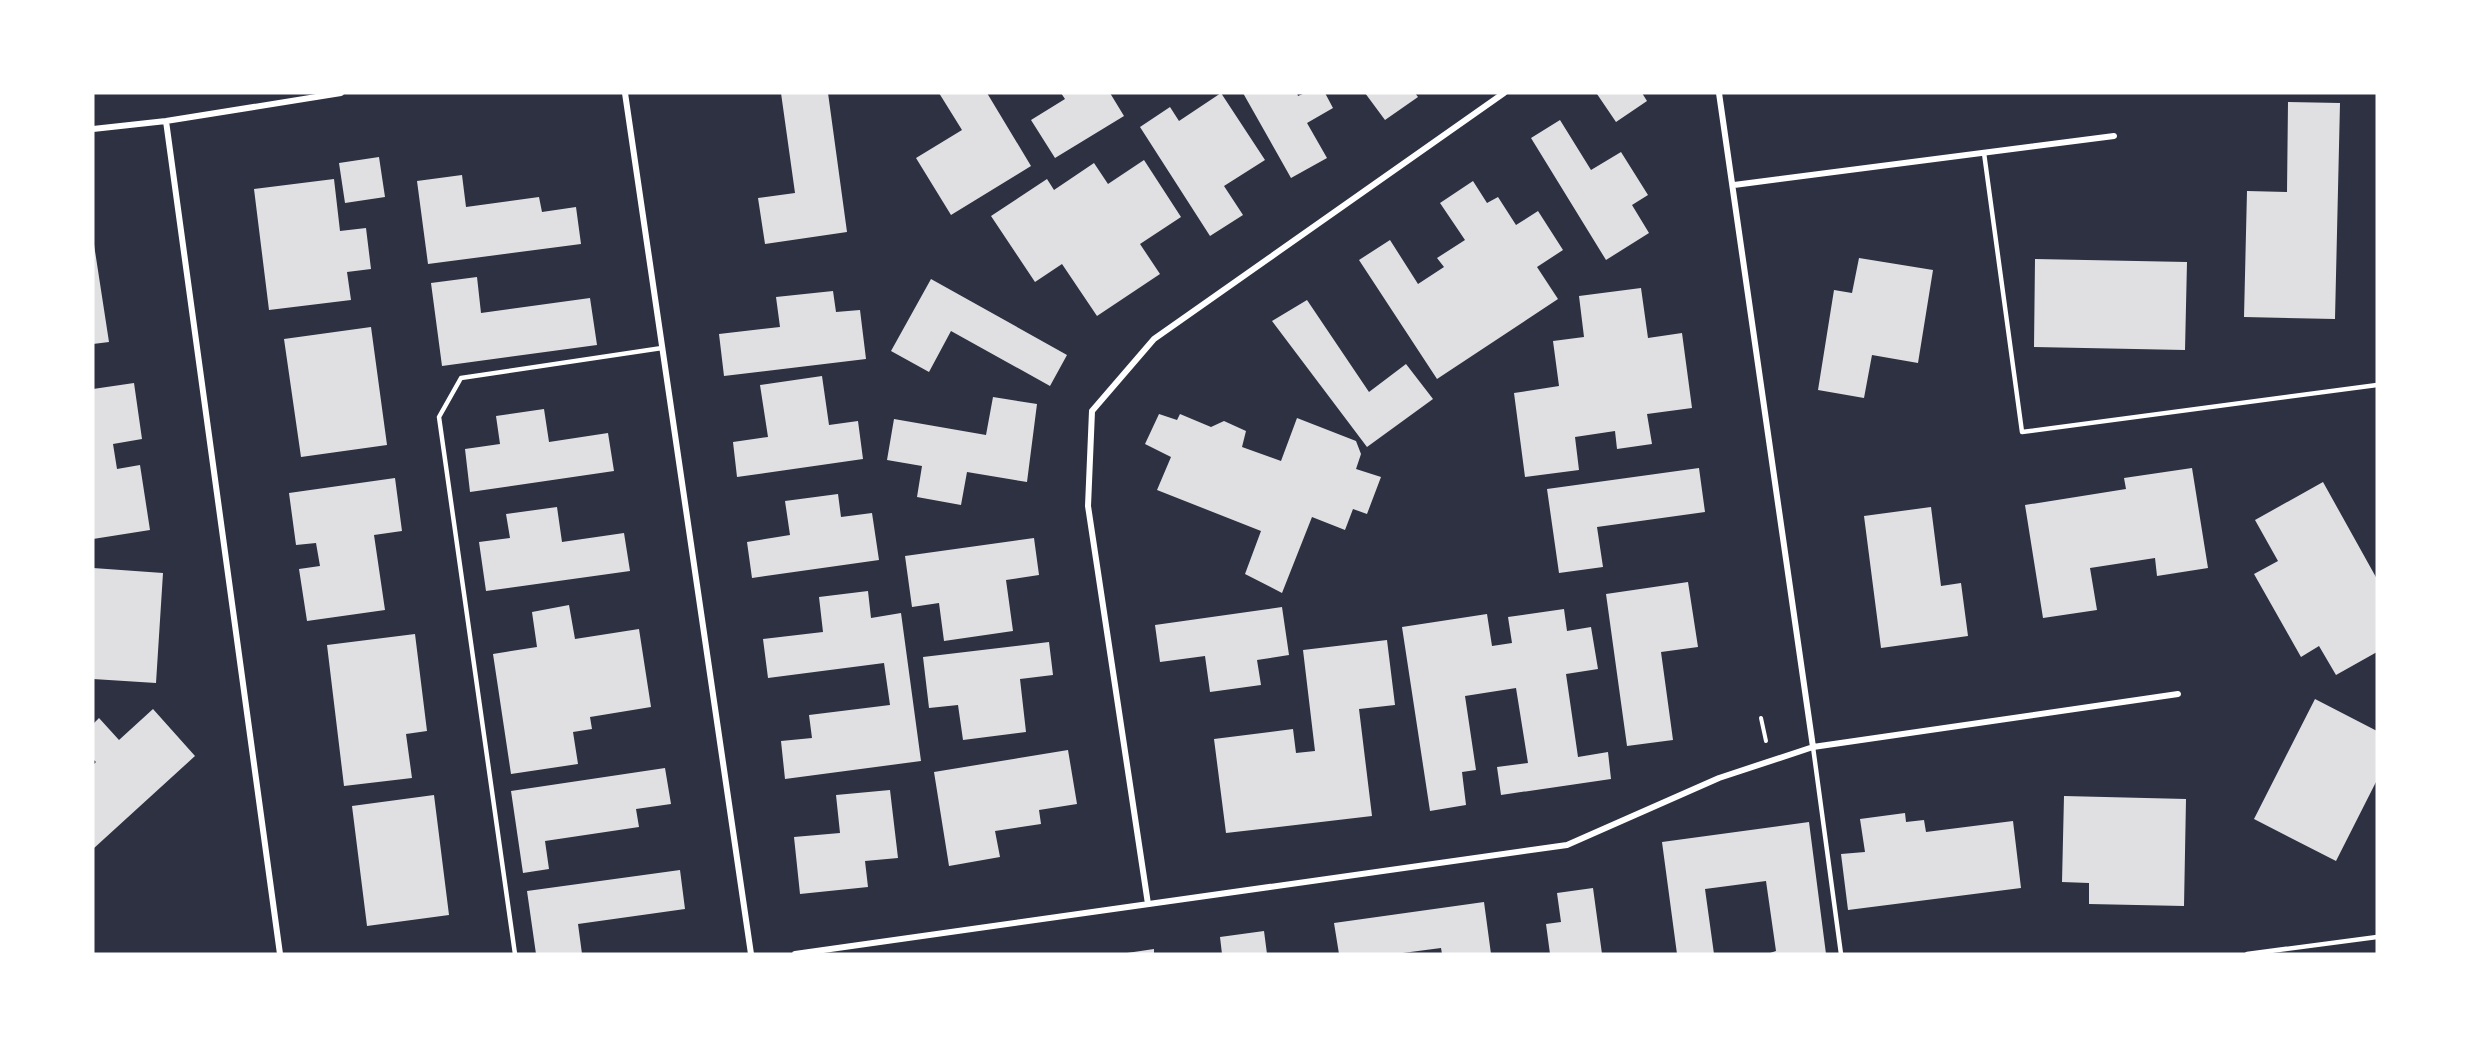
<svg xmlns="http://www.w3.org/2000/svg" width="2470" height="1047" viewBox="0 0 2470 1047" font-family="Jost,sans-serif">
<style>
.building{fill:#e0e0e3}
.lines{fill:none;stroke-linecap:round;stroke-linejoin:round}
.path{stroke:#fff;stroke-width:4}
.service{stroke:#fff;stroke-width:4.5}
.minor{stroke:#fff;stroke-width:6}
</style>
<rect width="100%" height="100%" fill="#2d3142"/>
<path class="building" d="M781 93H828L847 232 765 244 758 198 795 193Z
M939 93H987L1031 166 951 215 916 158 962 130Z
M1061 93H1110L1124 116 1055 158 1031 120 1065 99Z
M1221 93 1265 160 1224 186 1243 215 1210 236 1140 127 1170 107 1179 121Z
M1243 93H1297L1298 96 1305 93H1325L1333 108 1307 123 1327 158 1291 178Z
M1365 93H1415L1418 97 1385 120Z
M1599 93H1642L1647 101 1616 122 1597 94Z
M2288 102 2340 103 2335 319 2244 317 2247 191 2287 192Z
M1560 120 1591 170 1621 152 1648 195 1632 205 1649 233 1606 260 1531 138Z
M379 157 385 197 345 203 339 163Z
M1144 160 1181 217 1140 244 1160 274 1097 316 1062 264 1035 282 991 216 1047 179 1054 190 1094 163 1108 184Z
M462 175 466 207 539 197 542 212 576 207 581 244 428 264 417 181Z
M334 179 340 231 366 228 371 269 347 272 351 300 269 310 254 189Z
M1473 181 1487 203 1498 197 1516 225 1538 211 1563 250 1537 267 1558 299 1437 379 1359 260 1390 240 1418 284 1444 267 1437 258 1465 240 1440 203Z
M93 238 109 342 93 344Z
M1859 258 1933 270 1918 363 1872 355 1864 398 1818 390 1834 290 1852 293Z
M2035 259 2187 262 2185 350 2034 347Z
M477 277 481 313 590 298 597 345 442 366 431 283Z
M931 279 1067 355 1050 386 951 331 929 372 891 351Z
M1641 288 1648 338 1682 333 1692 408 1647 414 1652 444 1617 449 1615 431 1575 437 1579 470 1525 477 1514 393 1559 386 1553 341 1584 337 1579 296Z
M833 291 836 312 860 310 866 359 724 376 719 334 780 327 776 297Z
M1307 300 1369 392 1406 364 1433 399 1367 447 1272 321Z
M371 327 387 445 301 457 284 339Z
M822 376 829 425 858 421 863 459 737 477 733 442 768 437 760 385Z
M134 383 142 439 113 444 117 469 140 465 150 530 93 539V389Z
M993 397 1037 404 1027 482 967 472 961 505 917 497 922 466 887 460 894 419 986 435Z
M544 409 549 442 608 433 614 471 470 492 465 449 500 444 496 416Z
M1159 414 1177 420 1180 414 1211 427 1224 421 1246 431 1242 447 1281 461 1297 418 1356 441 1361 454 1356 469 1381 477 1367 514 1353 509 1345 530 1312 517 1282 593 1245 574 1261 531 1157 490 1171 457 1145 444Z
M1699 468 1705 512 1597 527 1603 567 1559 573 1547 489Z
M2192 468 2208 568 2157 576 2155 558 2090 568 2097 610 2043 618 2025 505 2126 489 2124 478Z
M395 478 402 531 374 535 385 610 307 621 299 569 320 566 316 543 296 545 289 493Z
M2323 482 2377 579V652L2336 675 2319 646 2301 657 2254 574 2278 561 2255 520Z
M838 494 841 517 872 513 879 560 752 578 747 542 790 535 785 501Z
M557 507 562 542 624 533 630 571 486 591 479 542 510 538 506 514Z
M1931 507 1941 586 1961 583 1968 636 1881 648 1864 516Z
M1034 538 1039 575 1006 580 1013 631 944 641 939 603 912 607 905 556Z
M93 568 163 573 156 683 93 679Z
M1688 582 1698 647 1661 652 1673 740 1627 746 1606 594Z
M868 591 871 618 901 613 921 761 785 779 781 741 812 738 809 715 890 705 884 663 768 678 763 639 823 632 819 597Z
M569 605 575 639 639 629 651 707 590 717 592 729 573 732 578 764 511 774 493 654 537 647 532 612Z
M1282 607 1289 655 1257 660 1261 685 1210 692 1205 656 1160 662 1155 625Z
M1564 609 1567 631 1591 627 1598 669 1566 674 1578 757 1608 752 1611 779 1501 795 1497 767 1528 763 1516 688 1465 696 1476 770 1462 772 1466 805 1430 811 1402 627 1487 614 1492 646 1512 643 1508 617Z
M415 634 427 731 406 734 412 778 344 786 327 645Z
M1387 640 1395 705 1359 709 1372 816 1226 833 1214 739 1293 729 1296 753 1315 751 1303 650Z
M1049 642 1053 675 1020 679 1026 732 963 740 958 705 929 708 923 657Z
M2315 699 2377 731V780L2336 861 2254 819Z
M153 709 195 756 93 849V765L96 762 93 759V724L99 718 119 740Z
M1068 750 1077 804 1039 810 1041 824 995 831 1000 857 949 866 934 772Z
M665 768 671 804 636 809 639 827 545 841 549 869 523 873 511 791Z
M890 790 898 858 865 861 868 887 800 894 794 837 840 833 836 795Z
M434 795 449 915 367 926 352 806Z
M2064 796 2186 799 2184 906 2089 904V883L2062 882Z
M1905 813 1906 822 1924 820 1926 832 2013 821 2021 888 1848 910 1841 854 1865 852 1860 819Z
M1809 822 1826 954H1767L1776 951 1766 881 1705 889 1714 954H1677L1662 842Z
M680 870 685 909 578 924 582 954H536L527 891Z
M1593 888 1602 954H1550L1546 924 1561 922 1557 893Z
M1484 902 1491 954H1442L1441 948 1395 954H1339L1334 923Z
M1264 931 1267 954H1222L1220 937Z
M1154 949V954H1127V953Z"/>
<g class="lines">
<path class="path" d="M1761 718 1766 741"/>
<path class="service" d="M1984 153 2022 432 2377 385
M1813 747 1841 954
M515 954 439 417 461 378 662 348
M2247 954 2377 937"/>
<path class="minor" d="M625 93 751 954
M1719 93 1813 747
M166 121 280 954
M93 129 166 121 341 93
M1734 185 2114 136
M1148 904 1088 506 1092 411 1154 339 1504 93
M795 954 1567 845 1719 778 1813 747 2178 694"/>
</g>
<rect width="2470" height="1047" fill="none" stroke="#ffffff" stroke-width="189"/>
</svg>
